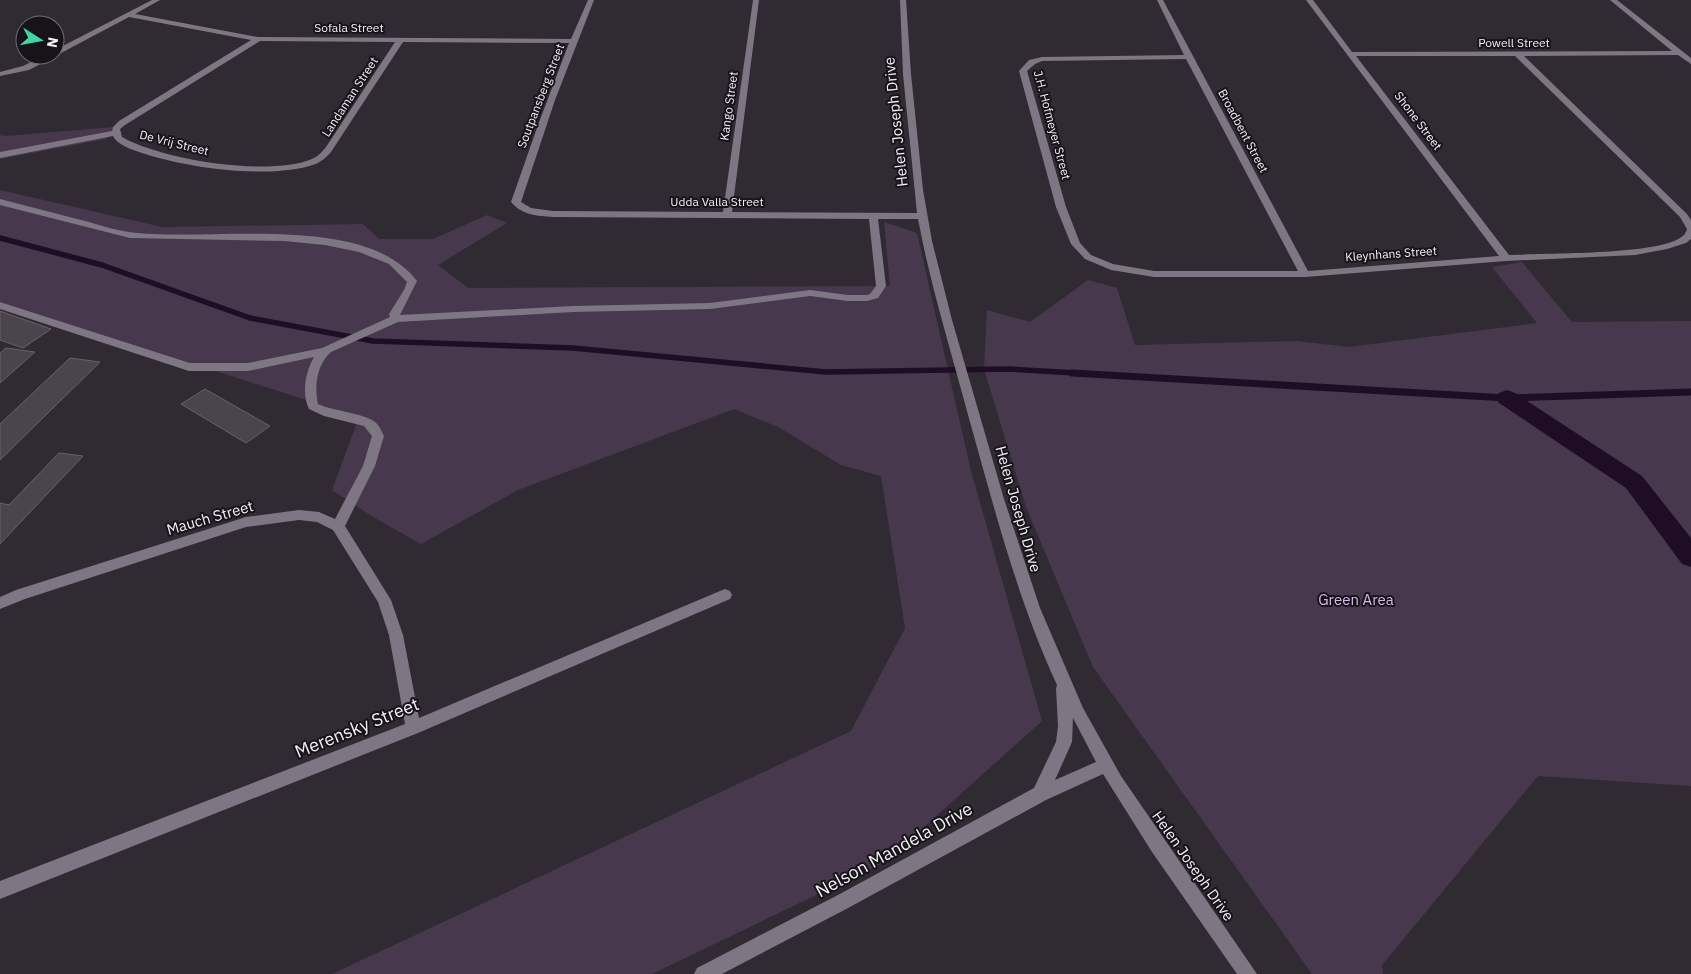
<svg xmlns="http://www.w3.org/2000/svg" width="1691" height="974" viewBox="0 0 1691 974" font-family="'IBM Plex Sans',sans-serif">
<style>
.green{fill:#47384e}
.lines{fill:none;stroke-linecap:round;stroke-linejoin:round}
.stream-far1{stroke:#1f0d26;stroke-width:5.5}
.stream{stroke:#1f0d26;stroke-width:7}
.canal{fill:#1f0d26;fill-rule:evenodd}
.building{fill:#4a444d;stroke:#68616b}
.minor{fill:#7f7684;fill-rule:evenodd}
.labels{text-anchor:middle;stroke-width:4;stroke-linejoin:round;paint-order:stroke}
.far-street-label{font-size:12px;fill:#f4f0f6;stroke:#161418}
.street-label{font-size:15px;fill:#f4f0f6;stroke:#161418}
.park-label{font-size:15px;fill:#dab5ec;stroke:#161418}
.near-street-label{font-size:18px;fill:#f4f0f6;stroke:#161418}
</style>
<rect width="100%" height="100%" fill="#302a33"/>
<path class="green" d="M114 127 106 139 0 159V135L5 136Z
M0 190 162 227 363 224 379 239H433L487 215 507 223 438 265 468 288 890 286 884 222 917 233 971 471 1042 721 885 862 652 974H332L851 731 905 628 881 476 841 465 778 427 734 409 518 490 421 544 373 517 332 490 359 417 0 302Z
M1522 262 1572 322 1691 321V786L1538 776 1382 965 1383 974H1312L1093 667 1026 507 984 369 987 310 1030 322 1088 280 1117 288 1135 345 1296 341 1349 347 1537 323 1492 267Z"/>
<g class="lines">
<path class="stream-far1" d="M0 238 102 265 250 318 373 341 573 348 826 372 1009 369 1093 374"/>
<path class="stream" d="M1072 373 1507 398 1691 392"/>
<path class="canal" d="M1507 390 1515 393 1642 476 1691 538V567L1682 564 1626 488 1499 403 1496 398 1499 393Z"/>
</g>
<path class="building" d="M0 311 51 329 23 348 0 340Z
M6 348 35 352 0 383V353Z
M70 358 100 362 0 460V424Z
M205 389 270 426 246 443 181 404Z
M59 453 83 456 0 544V503L9 505Z"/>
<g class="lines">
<path class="minor" d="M152 0H160L135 14 258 37 571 39 588 0H594L555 100 521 202 531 208 553 211 723 212 753 0H759L732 212 917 213 903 74 900 0H906L911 74 923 190 932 241 952 320 1004 499 1040 608 1083 708 1121 776 1257 974H1237L1152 852 1103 774 1046 800 850 907 722 974H694L697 968 838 895 1034 788 1056 742 1058 726 1056 689 1057 685C1018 601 995 511 970 422 952 354 931 288 918 219H878L886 286 878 298 867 301H848L810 296 710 309 573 312 398 322 331 352C317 364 314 386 318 404 335 411 359 413 372 420 379 424 381 430 384 436L375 466 345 526 391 600 403 635 419 718 720 591 725 589 730 591 732 595 730 599 418 733 0 899V881L405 724 389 635 378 602 333 530 317 522 299 520 246 527 25 599 0 609V597L16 590 246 517 299 510 319 512 335 519 363 466 372 436 364 426 324 416 309 409C301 393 306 371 314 357L248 371H189L0 309V302L190 363H248L322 348 390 317 389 314 404 290 407 282 389 264 359 252 325 245 284 241 130 238 0 205V199C27 206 54 213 81 220 97 224 113 230 129 232 207 243 364 211 417 281L400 315 573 306 710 303 810 290 848 295H867L870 294 876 286 869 219 553 217C537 216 522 215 511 202L538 125 569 43 403 42 331 152C327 157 322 161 316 164 271 180 187 168 142 153 133 150 117 145 113 136L0 158V152L112 131 113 127 119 121 251 40 129 17 29 70 0 76V72L23 66 45 55H55V50ZM260 41 395 42 328 144C324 150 319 156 312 159 269 177 162 160 122 137L120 129 125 125ZM1073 718 1096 762 1055 780 1072 742Z
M1157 0H1163L1308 271 1499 256 1306 0H1313L1352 52 1672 51 1610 0H1617L1691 58V64L1678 55 1524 56 1687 214 1691 220V239L1686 243 1667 249 1635 255 1506 261 1305 277H1154L1111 270 1085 259 1071 244 1056 207 1019 71 1029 60 1042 57 1184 55ZM1356 56H1515L1680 217 1687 229C1686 233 1684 236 1680 238 1654 255 1545 253 1509 255ZM1186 59 1298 271H1154L1113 264 1091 255 1080 243 1066 207 1027 71 1035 64 1042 61Z"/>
</g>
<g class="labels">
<g class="far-street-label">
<text x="349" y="32">Sofala Street</text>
<text x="1514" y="47">Powell Street</text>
<text transform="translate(541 96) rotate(-69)" y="4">Soutpansberg Street</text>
<text transform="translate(350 97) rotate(-57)" y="4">Landaman Street</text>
<text transform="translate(729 106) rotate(-82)" y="4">Kango Street</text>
<text transform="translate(1418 121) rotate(53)" y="4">Shone Street</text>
<text transform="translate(1052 125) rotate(75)" y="4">J.H. Hofmeyer Street</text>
<text transform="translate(1243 131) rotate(62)" y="4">Broadbent Street</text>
<text transform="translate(174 143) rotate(14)" y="4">De Vrij Street</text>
<text x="717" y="206">Udda Valla Street</text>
<text transform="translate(1391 254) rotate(-4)" y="4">Kleynhans Street</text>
</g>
<g class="street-label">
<text transform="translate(896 122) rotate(-96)" y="5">Helen Joseph Drive</text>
<text transform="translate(1018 509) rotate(74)" y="5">Helen Joseph Drive</text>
<text transform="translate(210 518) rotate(-16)" y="5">Mauch Street</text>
<text transform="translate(1193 866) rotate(55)" y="5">Helen Joseph Drive</text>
</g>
<g class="park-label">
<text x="1356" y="605">Green Area</text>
</g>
<g class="near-street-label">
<text transform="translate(357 728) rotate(-22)" y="6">Merensky Street</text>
<text transform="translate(894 850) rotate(-29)" y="6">Nelson Mandela Drive</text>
</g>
</g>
<g transform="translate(40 40) rotate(101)"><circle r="24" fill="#161418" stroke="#6f6c71"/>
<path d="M0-4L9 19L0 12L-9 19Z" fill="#43d4a0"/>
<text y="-8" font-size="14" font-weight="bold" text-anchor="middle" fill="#f4f0f6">N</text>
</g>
</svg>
